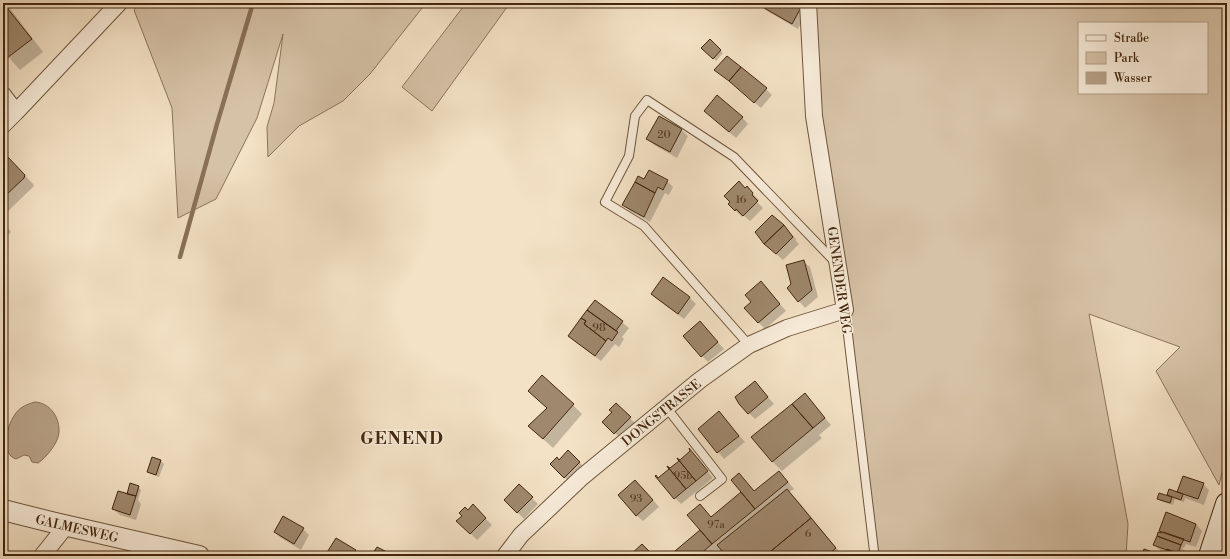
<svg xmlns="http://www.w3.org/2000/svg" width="1230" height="559" viewBox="0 0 1230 559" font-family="'Libre Bodoni',serif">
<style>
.green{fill:#d6c2a7;stroke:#8c745a;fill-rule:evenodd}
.water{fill:#b8a287;stroke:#897056}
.shadow{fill:#0003}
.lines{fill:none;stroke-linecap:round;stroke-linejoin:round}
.stream{stroke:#897056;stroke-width:4.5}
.building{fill:#9f886d;stroke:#43260d}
.service-casing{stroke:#6f553b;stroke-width:10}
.minor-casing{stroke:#6f553b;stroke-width:18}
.tertiary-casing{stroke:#6f553b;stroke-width:22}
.secondary-casing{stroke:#43260d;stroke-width:24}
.service{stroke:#f8ecda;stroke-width:8}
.minor{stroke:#f8ecda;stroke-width:16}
.tertiary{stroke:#f8ecda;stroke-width:20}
.secondary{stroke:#f8ecda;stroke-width:22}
.labels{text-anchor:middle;stroke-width:3;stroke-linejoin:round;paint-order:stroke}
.number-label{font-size:11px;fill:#5a3e25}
.street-label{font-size:13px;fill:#43260d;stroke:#f8ecda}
.district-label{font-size:17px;font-weight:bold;letter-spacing:1px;fill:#43260d;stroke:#f8ecda}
</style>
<rect width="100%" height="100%" fill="#f4e2c6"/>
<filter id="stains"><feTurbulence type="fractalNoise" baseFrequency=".005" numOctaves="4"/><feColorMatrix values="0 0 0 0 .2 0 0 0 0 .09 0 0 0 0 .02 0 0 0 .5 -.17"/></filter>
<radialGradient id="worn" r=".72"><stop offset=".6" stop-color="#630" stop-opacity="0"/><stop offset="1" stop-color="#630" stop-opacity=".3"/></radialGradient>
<path class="green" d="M140 3H426L370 74 343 101 299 126 268 157 267 127 274 103 283 34 257 118 216 199 178 218 172 108 134 10Z
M466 3H510L432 111 402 87Z
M808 3H1227V452L1219 485 1156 371 1180 347 1089 314 1128 524 1126 556H876L874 551ZM1079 23H1207V93H1079Z"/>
<path class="water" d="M35 402C50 403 60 417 59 433 58 443 46 458 38 463L32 462 29 456 24 455 16 459C0 454 7 426 14 416 18 408 27 404 35 402Z"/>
<path class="shadow" d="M3 3H6L43 52 20 70 3 51Z
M761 3H800L808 11 798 29 767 11 760 5Z
M710 41 723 53 716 61 703 48Z
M716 70 766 89 772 95 761 108Z
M659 117 682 130 688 136 677 158 654 145 648 139Z
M711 117H742L748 124 736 138Z
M3 157 14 164 34 185 33 187 3 216Z
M644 181H667L673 187 669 195 665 193 650 222 630 211 624 205Z
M747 188 759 200 757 202 763 208 750 221 743 215 742 217 729 204Z
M3 222 11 232 3 240Z
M784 226 796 239V241L799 244 783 260 770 249Z
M803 261 810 267 818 297 805 308 788 288 792 285Z
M767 289 786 311 765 329 758 322 753 302Z
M652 294 689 297 696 304 684 319 658 300Z
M622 322 629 328 622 337 624 339 619 347 615 344 601 361 575 342 569 336Z
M706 329 724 349 708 362 702 356Z
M755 382 774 404 755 419 749 413Z
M529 391 573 405 582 414 553 448 530 427 548 408Z
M805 395 831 425 819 435 822 438 782 471 772 461Z
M616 404 636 424 621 439 604 422 613 412Z
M719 413 745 442 724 459 699 429Z
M568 451 586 469 571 484 551 464 559 461Z
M697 458 713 478 681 504 675 498Z
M153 459 161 461 164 464 159 477 151 474 148 471Z
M739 474 755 492 785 478 794 489 789 492 799 502 843 556H727L723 552 718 556H670L701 531 700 505 712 518 741 494Z
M1203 484 1209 490 1204 505 1185 498 1184 502 1175 499 1173 505 1161 501 1158 498 1167 497 1170 490 1178 493Z
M519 485 538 504 524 519 505 500Z
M138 487 141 490 138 500 141 504 136 520 120 515 113 509 127 495Z
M642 487 659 507 643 521 636 515Z
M473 506 492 525 477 540 458 521Z
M1196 524 1202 531 1196 547 1186 544 1184 548 1181 547 1187 553 1186 556H1165L1166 553 1161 551 1154 545 1166 536 1160 530Z
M303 529 309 535 301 550 281 538 275 532Z
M356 551 361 556H330L328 554Z"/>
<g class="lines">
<path class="stream" d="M180 257 217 124 253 3"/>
</g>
<path class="building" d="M3 3 32 39 7 58 3 53Z
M760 3H802L803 4 792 24 759 5Z
M710 39 721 50 713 59 701 48Z
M727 56 741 67 729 81 714 70Z
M741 67 767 88 754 103 729 81Z
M717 95 743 117 729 132 704 111Z
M659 116 682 129 670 152 646 139Z
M7 151 8 153 6 155 25 175 24 178 3 198V155Z
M649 170 668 180 663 190 658 187 655 193 635 182 638 176 644 179Z
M739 181 745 188 747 186 753 193 752 195 758 201 743 216 736 209 735 211 728 204 730 202 724 196Z
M635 182 655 193 644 217 622 205Z
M772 215 784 225 764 244 755 232Z
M784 225 793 237 776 254 764 244Z
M804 260 812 290 798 302 787 288 791 284 786 265Z
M663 277 690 297 678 314 651 294Z
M761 281 780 304 758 323 744 308 751 302 745 295Z
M595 300 623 321 616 331 587 310Z
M587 310 618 332 612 341 608 338 606 341 584 324 586 321 581 318Z
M581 318 586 321 584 324 606 341 595 356 568 336Z
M700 321 718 342 701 357 683 336Z
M542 375 574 404 543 439 528 426 547 408 528 391Z
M755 381 768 397 748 414 739 404 735 397Z
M805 393 825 418 813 428 792 404Z
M616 403 631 417 614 434 602 422 612 412 609 410Z
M792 404 813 428 772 462 751 437Z
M719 411 739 436 717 453 698 429Z
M689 448 708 471 696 481 677 458 680 460 690 451Z
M568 450 580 462 564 478 550 464 557 457 559 460Z
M152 457 161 460 156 475 147 472Z
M677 458 696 481 686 489 667 466 670 468 679 461Z
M667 466 686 489 674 499 655 476 656 475 658 478 669 469Z
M779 471 788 482 755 509 731 480 739 473 754 491Z
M1183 476 1204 483 1198 499 1177 492Z
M635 480 653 500 636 516 618 495Z
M130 483 139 486 136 496 127 494Z
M519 484 533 497 517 513 504 500Z
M787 489 811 518 765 556H726L717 545Z
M1169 489 1183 494 1181 500 1167 495Z
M118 491 136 496 130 515 112 509Z
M741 492 755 509 712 544 687 515 700 504 711 517Z
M1159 493 1172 497 1170 503 1157 499Z
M473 504 486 518 470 534 456 521 462 516 459 513 465 507 468 510Z
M1166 512 1196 524 1190 542 1159 531Z
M283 516 304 528 294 544 274 532Z
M811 518 836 548 826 556H765Z
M700 530 712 544 698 556H669Z
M1158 532 1162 533 1163 532 1184 539 1181 545 1157 536Z
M1157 536 1181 545 1178 554 1153 545Z
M336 538 356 550 353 556H330L326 554Z
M642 544 654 556H629Z
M377 547 389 553 388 556H371Z
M1144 549 1164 556H1141Z
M1167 549 1185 556H1164Z"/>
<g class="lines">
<g class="service-casing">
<path id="service" d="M845 310 874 551 872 556
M749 345 644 226 605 202 629 156 635 116 647 100 734 157 835 262
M666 407 722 479 700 496"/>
</g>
<g class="minor-casing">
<path id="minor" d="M3 95 16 112
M3 125 16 112 119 3
M42 556 66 526
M505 556 521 535 582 477 700 380 749 345 787 328 845 310 814 116 808 3"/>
</g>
<g class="tertiary-casing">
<path id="tertiary" d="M3 510 55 523 199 556"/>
</g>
<g class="secondary-casing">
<path id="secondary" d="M1210 556 1227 504"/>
</g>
<use href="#service" class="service"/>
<use href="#minor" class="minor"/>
<use href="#tertiary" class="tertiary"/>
<use href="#secondary" class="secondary"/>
</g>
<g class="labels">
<g class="number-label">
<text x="664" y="138">20</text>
<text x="741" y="203">16</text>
<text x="599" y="331">98</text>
<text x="683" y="479">95b</text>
<text x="636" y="502">93</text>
<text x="716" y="528">97a</text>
<text x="808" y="537">6</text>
</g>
<g class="street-label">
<text transform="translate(840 280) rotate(82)" y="5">GENENDER WEG</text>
<text transform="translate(661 412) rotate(-39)" y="5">DONGSTRASSE</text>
<text transform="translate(77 528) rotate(13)" y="5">GALMESWEG</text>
</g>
<g class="district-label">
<text x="402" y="444">GENEND</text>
</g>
</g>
<rect width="1230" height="559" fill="none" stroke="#f4e2c6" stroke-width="16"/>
<rect x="4" y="4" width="1222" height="551" fill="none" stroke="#43260d" stroke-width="2"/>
<rect x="8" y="8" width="1214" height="543" fill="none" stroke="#43260d"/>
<rect x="1078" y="22" width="130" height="72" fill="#f8ecda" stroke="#b09d88"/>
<rect x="1086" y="35" width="20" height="6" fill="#f8ecda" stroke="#b09d88"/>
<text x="1114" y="42" font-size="12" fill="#43260d">Straße</text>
<rect x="1086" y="52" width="20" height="12" fill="#d6c2a7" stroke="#b09d88"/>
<text x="1114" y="62" font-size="12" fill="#43260d">Park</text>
<rect x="1086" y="72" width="20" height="12" fill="#b8a287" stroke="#b09d88"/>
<text x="1114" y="82" font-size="12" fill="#43260d">Wasser</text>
<rect width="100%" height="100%" filter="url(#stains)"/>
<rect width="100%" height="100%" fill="url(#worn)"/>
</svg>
